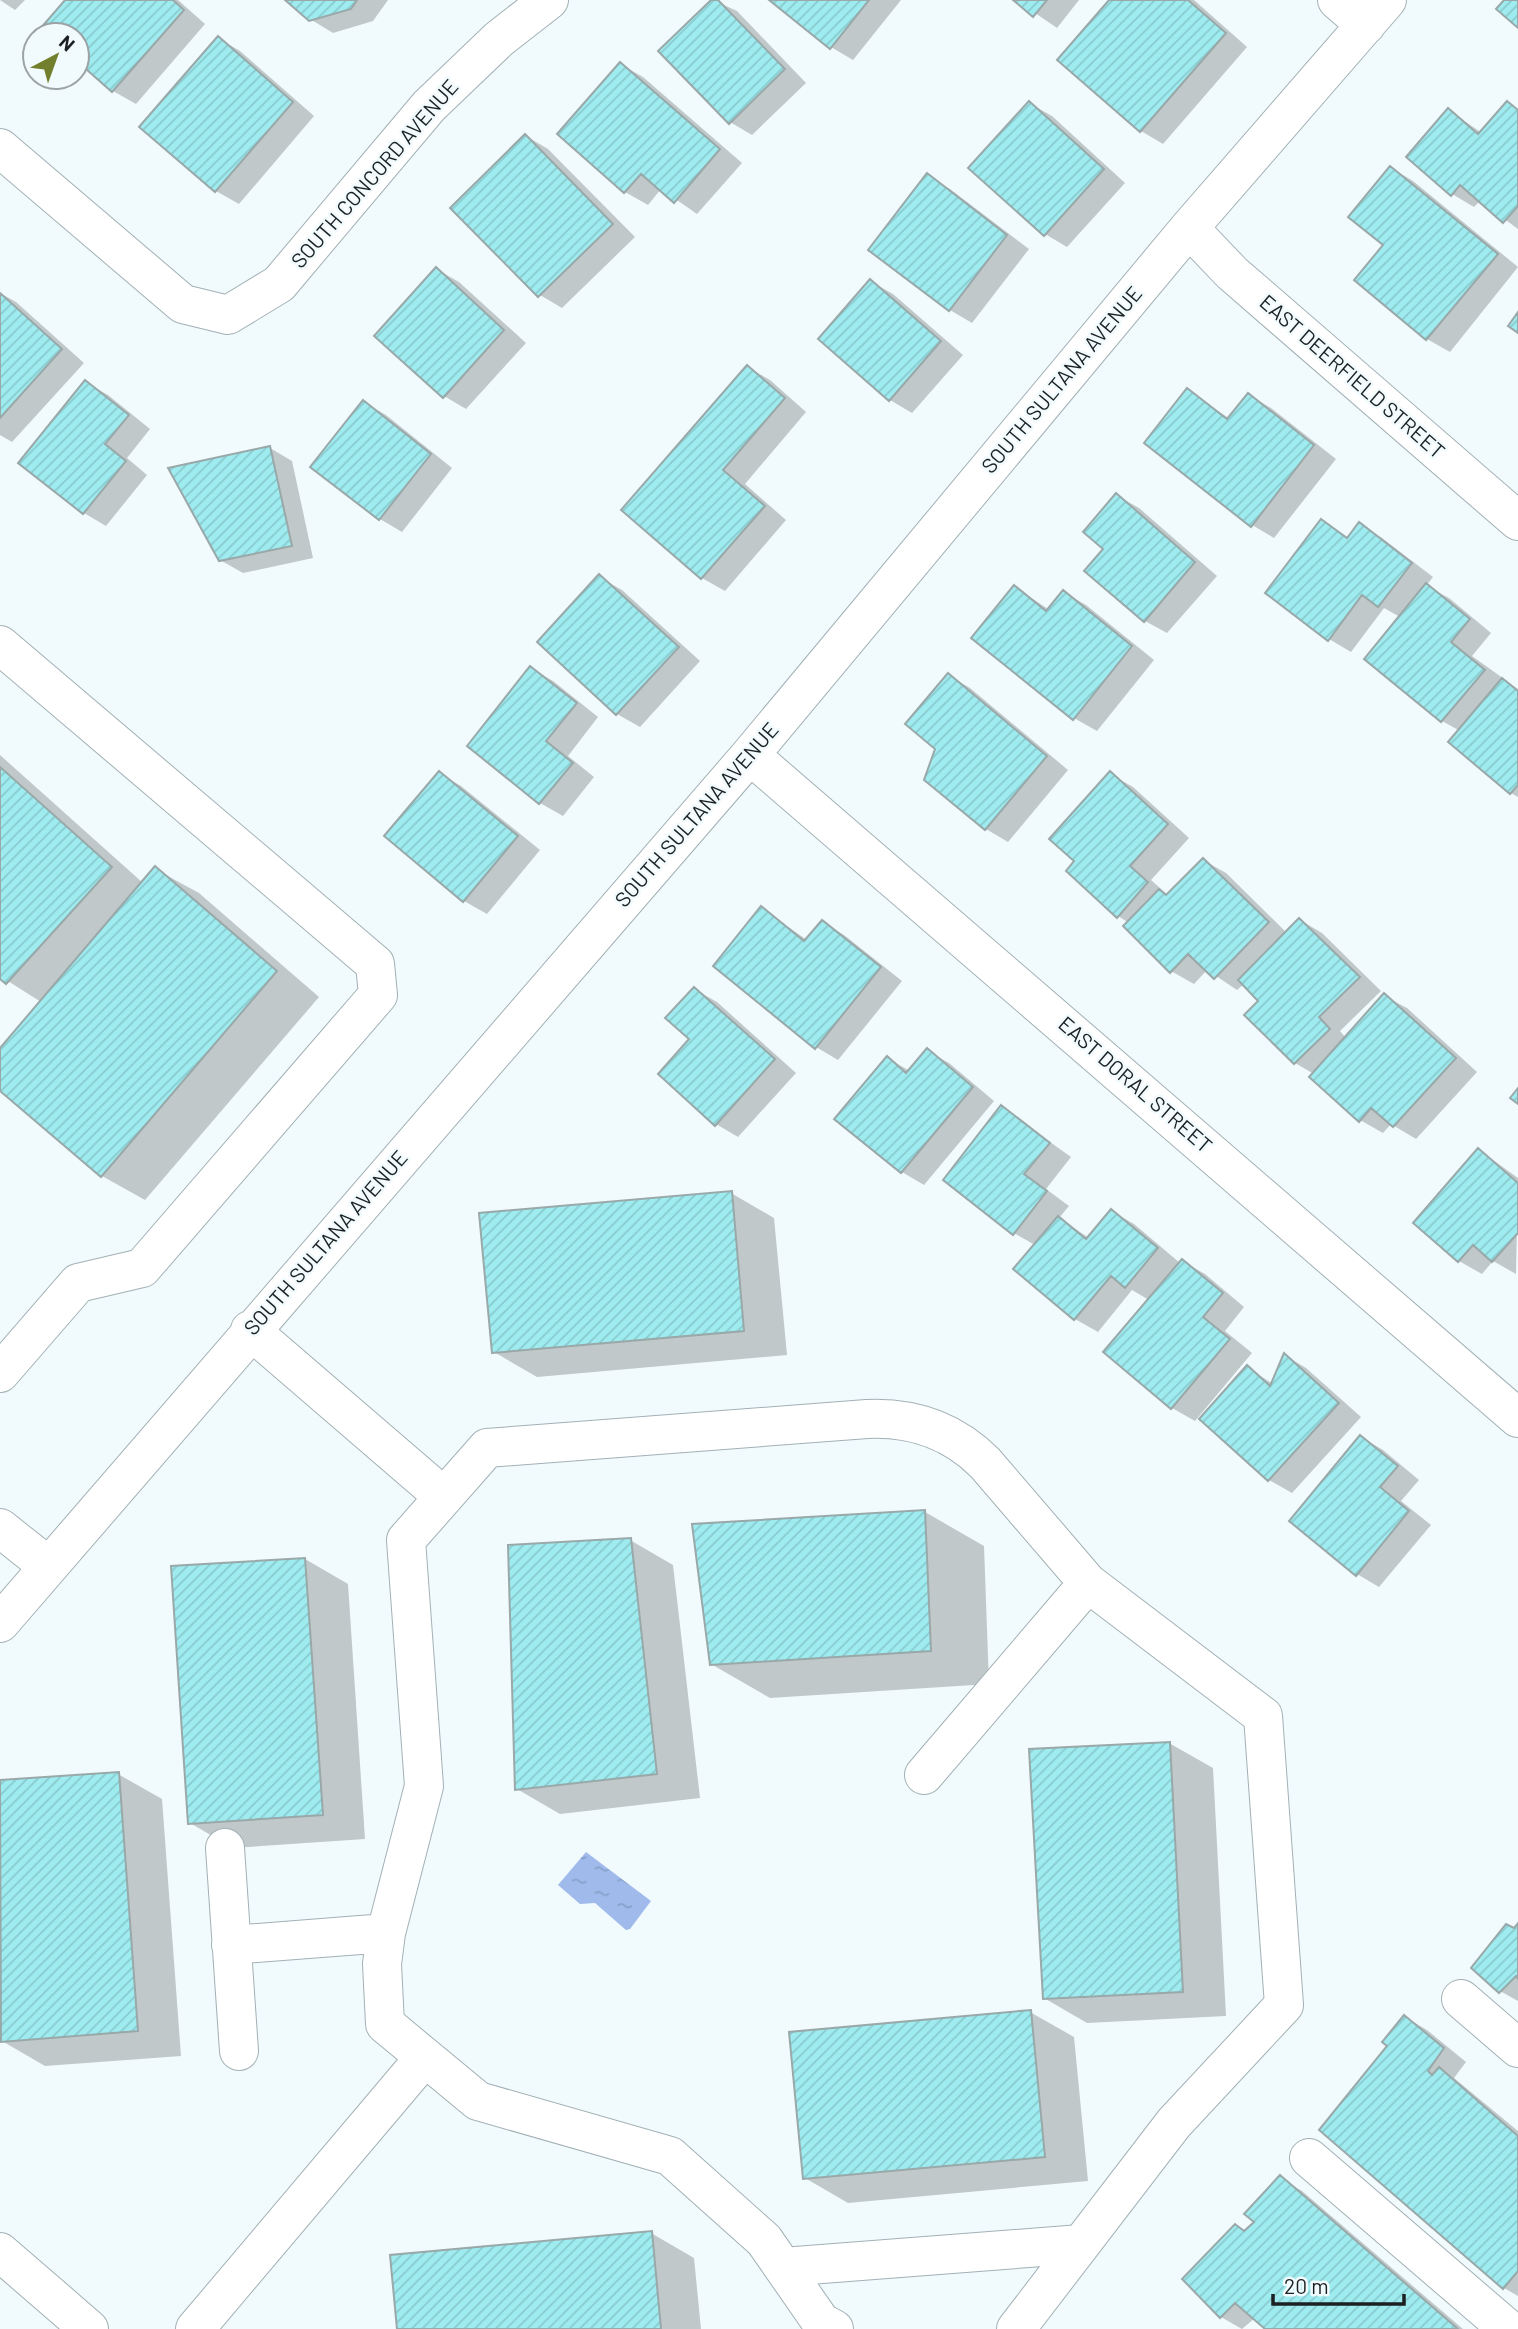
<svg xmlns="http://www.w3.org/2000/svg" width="1518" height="2329" viewBox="0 0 1518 2329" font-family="Barlow,sans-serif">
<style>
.water{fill:url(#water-ripples)}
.shadow{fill:#0003}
.building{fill:url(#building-hatch);stroke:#99a8a9;stroke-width:2}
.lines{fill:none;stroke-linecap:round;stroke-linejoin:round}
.minor-casing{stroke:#a2b1b5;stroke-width:40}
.major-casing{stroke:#a2b1b5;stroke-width:40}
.minor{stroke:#fff;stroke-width:38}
.major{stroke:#fff;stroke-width:38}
.labels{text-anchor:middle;stroke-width:5;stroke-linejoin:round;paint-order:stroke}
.street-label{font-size:21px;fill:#1b2022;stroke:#f1fafd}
</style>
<defs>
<pattern id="water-ripples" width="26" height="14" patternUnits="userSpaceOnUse" patternTransform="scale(1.75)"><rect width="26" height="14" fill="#9fbaeb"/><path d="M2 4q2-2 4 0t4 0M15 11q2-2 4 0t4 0" fill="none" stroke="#88a0c9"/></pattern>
<pattern id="building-hatch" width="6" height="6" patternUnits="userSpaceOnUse" patternTransform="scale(1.75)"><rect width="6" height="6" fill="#9eecf0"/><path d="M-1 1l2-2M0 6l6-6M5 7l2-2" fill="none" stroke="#88cace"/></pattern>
</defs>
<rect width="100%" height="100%" fill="#f1fafd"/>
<path class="water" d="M586 1852 651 1901 630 1929 626 1930 595 1903 580 1904 558 1885Z"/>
<path class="shadow" d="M0 0H25L15 10Z
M68 0H178L205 24 136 104 113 91 77 59V35H49Z
M288 0H388L373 21 333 33 310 19Z
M713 0 737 11 806 83 752 135 730 122Z
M772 0H901L853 60 831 47Z
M1016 0H1079L1057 28Z
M1112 0H1194L1247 47 1163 144 1141 131Z
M218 38 240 51 314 116 239 204 216 191 142 127Z
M620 64 643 77 742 163 697 214 661 189 648 205 625 192 559 134Z
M1029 103 1052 116 1125 183 1067 247 1045 234Z
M1508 103 1518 109V229L1480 201 1474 207 1452 194 1448 110 1482 133Z
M526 136 548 149 635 237 562 308 540 295Z
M1391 168 1413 181 1518 267 1450 352 1427 339 1357 280 1386 245Z
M927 176 950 189 1029 249 972 323 950 310Z
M436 269 459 282 526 343 466 409 444 396Z
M870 281 893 294 963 355 912 413 890 400Z
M0 293 16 302 84 363 12 442 0 435Z
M747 367 770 380 806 412 745 484 786 520 725 591 702 578 624 510Z
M85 382 108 395 150 429 127 458 147 475 106 526 84 513Z
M1188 391 1230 419 1248 395 1271 408 1336 459 1274 538 1252 525Z
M363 402 386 415 452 468 402 532 380 519Z
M270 448 292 461 313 558 243 573 220 560Z
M1116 495 1139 508 1217 576 1167 633 1145 621Z
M1321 521 1349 538 1360 525 1382 538 1433 577 1426 586 1449 598 1491 633 1472 656 1518 689V797L1511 793 1460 731 1442 721 1366 658 1400 617 1384 608 1351 652 1329 639Z
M599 577 622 590 700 661 640 727 617 714 539 642Z
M1015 587 1048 609 1063 592 1086 605 1154 660 1097 731 1074 718 974 637Z
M531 668 553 681 598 717 568 756 594 777 563 816 540 803 469 746Z
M948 675 970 688 1068 770 1008 842 986 829 937 749Z
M0 755 143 883 155 869 199 893 319 997 145 1200 102 1176 0 1088V1051L41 1002 0 976Z
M439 773 461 786 540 850 487 914 464 901 386 836Z
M1110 774 1133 787 1189 838 1151 880 1169 896 1203 860 1226 873 1287 933 1300 920 1322 933 1381 991 1340 1031 1346 1038 1384 996 1407 1008 1477 1072 1416 1139 1391 1124 1383 1133 1360 1120 1314 1074 1295 1063 1247 1015 1261 1001 1244 984 1237 990 1207 970 1194 984 1171 971 1129 923 1118 916 1077 861Z
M761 908 807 940 822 922 844 935 902 981 838 1060 816 1047Z
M694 989 717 1002 796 1073 738 1137 716 1124Z
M927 1051 949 1063 994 1101 924 1185 902 1172 837 1118 887 1058 910 1071Z
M1001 1107 1071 1157 1046 1189 1069 1206 1059 1218 1089 1238 1111 1211 1134 1224 1180 1263 1182 1261 1205 1274 1244 1307 1225 1331 1252 1353 1195 1421 1172 1408 1106 1352 1149 1300 1132 1290 1098 1332 1075 1319 1016 1269 1035 1245 1014 1233 945 1180Z
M1479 1150 1518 1178 1516 1274 1493 1261 1482 1274 1459 1261 1416 1223Z
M731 1193 774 1218 787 1355 537 1377 494 1352Z
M1284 1355 1306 1368 1361 1417 1292 1493 1269 1480 1202 1418 1248 1368 1273 1384Z
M1361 1437 1383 1450 1419 1480 1401 1501 1431 1525 1379 1587 1357 1574Z
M925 1512 984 1546 989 1684 770 1698 711 1664Z
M630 1540 673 1565 700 1798 560 1814 517 1789Z
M305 1559 348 1584 365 1839 233 1848 190 1823Z
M1169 1743 1213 1768 1226 2016 1087 2023 1044 1998Z
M118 1774 162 1799 181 2056 45 2066 2 2041 0 1782Z
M1518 1926V2001L1500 1991 1514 1930Z
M1030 2012 1074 2037 1088 2181 848 2203 805 2178Z
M1405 2017 1427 2030 1466 2062 1454 2078 1518 2131V2296L1504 2288 1322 2129 1389 2046Z
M1280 2178 1302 2191 1463 2329H1267L1255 2318 1242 2329 1221 2317 1245 2232 1256 2222Z
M651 2233 694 2258 701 2329H399Z"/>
<path class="building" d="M65 0H173L184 10 112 92 77 61V35H47L40 29Z
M285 0H357L351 9 309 21Z
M711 0H718L785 69 729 124 658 51Z
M769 0H869L830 49Z
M1013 0H1047L1033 17Z
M1109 0H1188L1226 33 1140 132 1057 60Z
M1504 0H1518V28L1496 9Z
M218 36 293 102 215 192 139 127Z
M620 62 720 149 674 203 641 174 624 193 557 134Z
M1029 101 1104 169 1044 236 968 168Z
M1507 101 1518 110V206L1503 223 1460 185 1451 196 1406 157 1448 108 1478 134Z
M525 134 613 224 538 297 450 208Z
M1390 166 1498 254 1426 340 1354 280 1383 245 1348 217Z
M927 173 1007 235 949 311 868 250Z
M436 267 504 330 443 398 374 336Z
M870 279 941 341 889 401 818 339Z
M0 293 62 349 0 418Z
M1518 312V333L1508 326Z
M747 365 785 398 723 470 765 506 701 579 621 510Z
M85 380 129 415 105 444 126 461 83 514 18 463Z
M1187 388 1227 419 1248 393 1314 445 1251 527 1144 443Z
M363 400 431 454 379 520 310 467Z
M270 446 292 546 219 561 168 468Z
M1116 493 1195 562 1144 622 1084 571 1103 549 1083 532Z
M1321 519 1347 538 1359 522 1412 563 1378 607 1362 595 1328 641 1265 593Z
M599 574 679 647 616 715 537 642Z
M1426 583 1470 619 1451 642 1485 670 1441 722 1364 659Z
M1014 585 1046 611 1063 590 1132 646 1073 720 971 638Z
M530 666 577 703 546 741 573 763 539 804 467 746Z
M948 673 1047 756 985 830 924 780 935 749 905 724Z
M1502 678 1518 691V785L1510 794 1448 742Z
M0 767 112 867 6 984 0 979Z
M439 771 518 836 463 902 384 836Z
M1110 771 1168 824 1130 866 1148 882 1117 918 1066 871 1074 861 1049 839Z
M1203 858 1269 922 1214 979 1188 954 1170 973 1123 926 1159 889 1166 895Z
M155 866 277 971 101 1177 0 1091V1048Z
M761 906 804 941 822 920 881 967 815 1049 713 966Z
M1299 918 1360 977 1319 1017 1330 1029 1294 1064 1244 1015 1258 1001 1238 980Z
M694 987 775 1059 715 1126 658 1074 689 1039 665 1018Z
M1384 993 1456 1058 1393 1127 1371 1108 1359 1122 1309 1077Z
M927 1048 973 1087 901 1173 834 1119 887 1056 906 1073Z
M1518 1088V1104L1510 1098Z
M1001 1105 1050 1143 1024 1174 1047 1191 1013 1235 943 1180Z
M1478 1148 1518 1183V1233L1492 1262 1473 1245 1458 1262 1413 1223Z
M732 1191 744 1331 492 1353 479 1213Z
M1111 1209 1158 1248 1125 1288 1111 1276 1074 1320 1013 1269 1058 1216 1086 1239Z
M1182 1259 1223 1293 1203 1317 1230 1339 1171 1409 1103 1352Z
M1284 1353 1339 1403 1268 1481 1199 1419 1247 1365 1270 1386Z
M1360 1435 1398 1466 1380 1487 1409 1511 1356 1576 1289 1521Z
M925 1510 931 1651 710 1665 692 1524Z
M631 1538 657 1774 515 1790 508 1545Z
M305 1558 323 1815 188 1824 171 1566Z
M1170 1742 1183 1992 1043 1999 1029 1749Z
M119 1772 138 2031 1 2042 0 1780Z
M1518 1923V1979L1516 1976 1499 1993 1471 1968 1506 1924 1514 1928Z
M1031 2010 1045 2157 803 2179 789 2032Z
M1404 2015 1444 2048 1428 2071 1432 2075 1439 2067 1518 2136V2271L1503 2289 1319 2130 1387 2046 1382 2042Z
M1280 2175 1458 2329H1265L1235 2303 1220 2318 1182 2279 1235 2224 1244 2231 1254 2222 1244 2214Z
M652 2231 661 2329H397L390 2255Z"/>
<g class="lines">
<g class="minor-casing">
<path id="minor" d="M1337 0 1366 25
M0 148 183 304 228 315 279 284 429 106 499 39 549 0
M1189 228 1232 273 1518 521
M0 645 375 964 378 995 142 1268 78 1283 0 1373
M750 755 1518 1418
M250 1330 444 1497
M0 1528 48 1566
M0 1623 750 755 1189 228 1387 0
M924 1775 1088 1583
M225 1848 239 2051
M231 1945 386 1933
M1461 1999 1518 2048
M1309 2158 1508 2329
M783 2267 1081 2244
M195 2329 425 2057
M834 2329 821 2322 764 2240 670 2156 478 2101 385 2024 382 1964 386 1933 424 1786 406 1540 487 1448 867 1419C913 1417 952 1430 985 1463L1088 1583 1263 1716 1284 2005 1174 2123 1016 2329"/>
</g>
<g class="major-casing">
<path id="major" d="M0 2252 89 2329"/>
</g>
<use href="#minor" class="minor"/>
<use href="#major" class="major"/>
</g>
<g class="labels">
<g class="street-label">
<text transform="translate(375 174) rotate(-49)" y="7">SOUTH CONCORD AVENUE</text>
<text transform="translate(1352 377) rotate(41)" y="7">EAST DEERFIELD STREET</text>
<text transform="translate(1062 380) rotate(-50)" y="7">SOUTH SULTANA AVENUE</text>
<text transform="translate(697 815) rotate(-49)" y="7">SOUTH SULTANA AVENUE</text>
<text transform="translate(1135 1085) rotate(41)" y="7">EAST DORAL STREET</text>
<text transform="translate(326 1243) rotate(-49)" y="7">SOUTH SULTANA AVENUE</text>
</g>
</g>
<g transform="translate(56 56) rotate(41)"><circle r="33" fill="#f1fafd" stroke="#9ba3a5" stroke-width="2"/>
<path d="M0-5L12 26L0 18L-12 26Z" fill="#72802e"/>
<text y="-10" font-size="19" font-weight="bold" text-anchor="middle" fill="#1b2022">N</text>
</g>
<path d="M1273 2294v10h131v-10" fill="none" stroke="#1b2022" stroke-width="3.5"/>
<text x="1284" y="2294" font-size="21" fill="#1b2022" stroke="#f1fafd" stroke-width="5" paint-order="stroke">20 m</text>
</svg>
